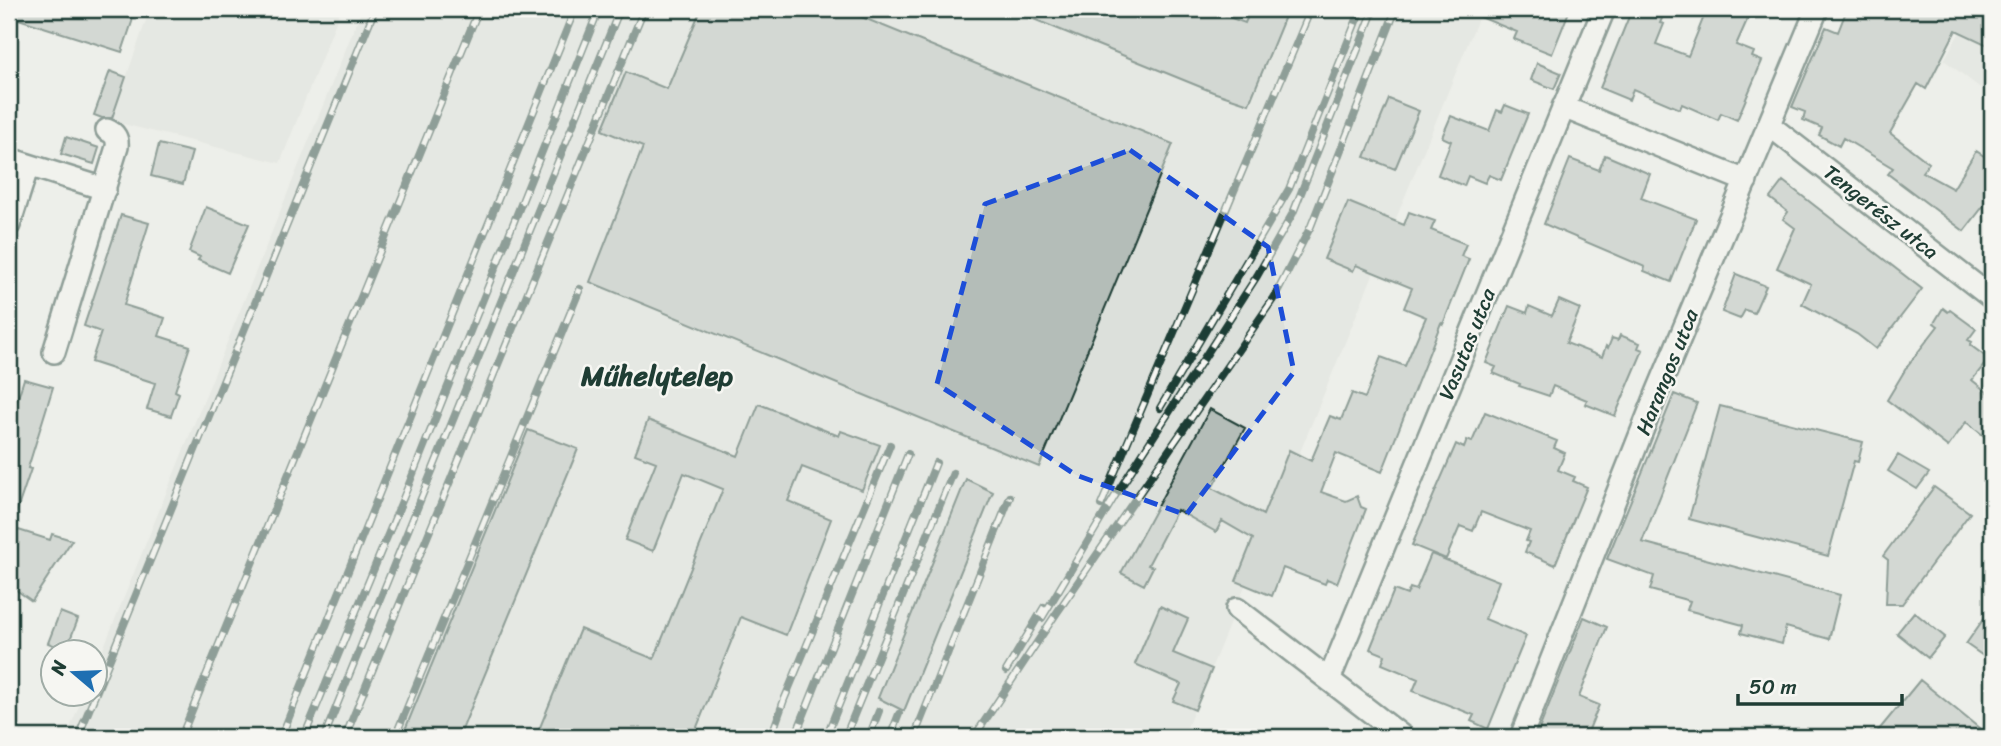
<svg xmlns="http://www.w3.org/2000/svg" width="2001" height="746" viewBox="0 0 2001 746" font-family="Sriracha,sans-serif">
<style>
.built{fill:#dce0db}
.building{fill:#b4bdb8;stroke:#1f3d34;stroke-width:2}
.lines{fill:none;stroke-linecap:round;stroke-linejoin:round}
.street-casing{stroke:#1f3d34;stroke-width:26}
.street{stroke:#f6f6f2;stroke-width:21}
.rail-casing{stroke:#1f3d34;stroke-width:8}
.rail{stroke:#f6f6f2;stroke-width:5;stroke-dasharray:16;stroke-linecap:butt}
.marked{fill:none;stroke:#1d4ed8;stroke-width:5;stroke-dasharray:14 9;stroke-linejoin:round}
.labels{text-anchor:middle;stroke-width:5;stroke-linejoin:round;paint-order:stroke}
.street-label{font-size:21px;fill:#1f3d34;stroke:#f6f6f2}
.district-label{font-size:28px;font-weight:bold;fill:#1f3d34;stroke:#f6f6f2}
</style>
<rect width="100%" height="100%" fill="#edefea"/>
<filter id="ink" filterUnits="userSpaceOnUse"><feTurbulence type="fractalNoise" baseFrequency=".0143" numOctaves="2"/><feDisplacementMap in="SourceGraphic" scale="14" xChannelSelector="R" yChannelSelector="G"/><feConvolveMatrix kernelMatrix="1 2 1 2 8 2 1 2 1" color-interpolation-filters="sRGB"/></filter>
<g filter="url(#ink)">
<path class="built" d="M150 9H341L280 163 111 121Z
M362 9H1482L1183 737H66L84 694H94L95 669Z
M1911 9H1992V97L1944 60 1960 32Z"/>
<path class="building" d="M9 9H102L133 19 122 52 9 16Z
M701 9H842L1173 144 1039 467 590 282 643 147 602 130 626 72 667 89Z
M1009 9H1207L1245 23 1251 9H1288L1249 104 1213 92Z
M1461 9H1570L1552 54 1514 39 1517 32Z
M1632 9 1644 14 1646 9H1666L1660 23 1664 24 1656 44 1688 56 1707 9H1752L1736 45 1754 52 1752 57 1762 61 1737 120 1721 113 1718 120 1682 104 1680 109 1633 89 1629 100 1600 88Z
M1847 9H1970L1992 19V47L1956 30 1926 89 1918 84 1890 133 1929 163 1922 172 1953 189 1976 151 1992 161V195L1964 231 1888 174 1893 168 1843 138 1839 146 1819 135 1822 128 1803 120 1805 112 1792 107 1826 27 1838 32Z
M1537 63 1561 73 1554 89 1531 80Z
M110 71 126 77 112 118H102L94 115Z
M1389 99 1419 111 1395 169 1365 157Z
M1505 105 1528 114 1501 180 1489 175 1485 183 1468 176 1464 186 1438 175 1451 141 1442 137 1451 116 1489 131 1497 110 1502 112Z
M66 137 99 148 94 164 61 154Z
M159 144 192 152 183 184 151 176Z
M1605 155 1650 174 1641 198 1696 219 1671 282 1644 271 1645 267 1544 224 1570 159 1599 170Z
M1783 181 1922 289 1876 349 1857 334 1802 304 1811 284 1777 268 1795 228 1783 219 1788 212 1770 198Z
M1348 202 1404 225 1409 212 1435 221 1431 230 1466 244 1461 256 1469 259 1443 324 1441 323 1382 472 1336 453 1321 492 1346 501 1357 496 1361 507 1366 509 1337 583 1327 579 1325 584 1283 568 1272 596 1236 581 1253 539 1222 521 1216 532 1177 510 1148 565 1153 567 1144 585 1121 573 1210 409 1245 428 1212 488 1263 515 1289 450 1311 461 1330 416 1341 420 1352 393 1365 398 1381 357 1405 366 1426 317 1404 308 1412 288 1356 265 1353 271 1324 259Z
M206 207 249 224 228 273 198 260 200 257 189 252Z
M121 215 149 223 124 305 165 318 159 336 190 346 175 391 179 393 171 416 147 409 155 383 91 362 101 332 84 326Z
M1736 274 1766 286 1754 313 1745 310 1740 319 1722 312Z
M1559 300 1580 309 1566 343 1602 357 1606 346 1608 348 1612 338 1618 340 1620 335 1640 343 1638 348 1643 350 1615 416 1585 404 1587 400 1553 386 1549 396 1519 386 1520 384 1493 373 1496 367 1486 363 1509 306 1527 313 1529 306 1552 316Z
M1943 308 1948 312 1950 310 1976 329 1968 340 1972 342 1970 345 1989 359 1972 380 1992 396V442L1966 422 1948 447 1887 400 1908 365 1938 326 1934 323Z
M24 379 53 387 28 468 31 469 12 525H9V426Z
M1674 394 1697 403 1642 542 1840 595 1829 639 1786 627 1782 644 1741 633 1743 625 1687 610 1690 601 1650 590 1654 576 1607 559Z
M759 404 839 436 841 431 880 445 862 490 802 467 788 501 831 519 786 635 741 617 693 737H536L580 629 654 659 723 489 684 473 653 551 625 540 656 462 635 454 648 420 738 456Z
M1720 406 1863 442 1858 462 1854 461 1828 556 1689 519Z
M1485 412 1557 441 1554 448 1565 453 1558 470 1575 477 1573 481 1587 487 1555 565 1525 552 1529 542 1526 541 1530 531 1481 512 1473 531 1460 526 1446 559 1412 545 1456 444 1464 448 1467 440 1472 442Z
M528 430 578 449 459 737H402Z
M1898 455 1929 473 1917 489 1888 471Z
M966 479 993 492 904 711 878 698Z
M1934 487 1970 513 1902 604H1886L1888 560 1883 556Z
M9 527 50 540 52 534 72 540 32 601 9 585Z
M1431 554 1499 581 1485 619 1526 636 1488 729 1471 721 1474 715 1413 691 1418 679 1382 664 1385 655 1370 649 1394 590 1407 595 1410 588 1416 590Z
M1160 606 1188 619 1173 653 1212 669 1195 710 1173 701 1181 684 1135 664Z
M1992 607V662L1966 644Z
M60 612 78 619 66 650 48 643Z
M1914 612 1945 637 1928 658 1897 633Z
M1584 617 1607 627 1579 697 1599 705 1586 737H1536Z
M1920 680 1990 737H1873Z"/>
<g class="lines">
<g class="street-casing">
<path id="street" d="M1563 107 1746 181
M1769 125 1992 298
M9 159 105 189
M9 225 28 165
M54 352 117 147C118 139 115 133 107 130
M1237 609 1403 737
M1329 680 1604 9
M1521 737 1657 393 1817 9"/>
</g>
<use href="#street" class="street"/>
<g class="rail-casing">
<path id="rail" d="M1160 408 1289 189 1361 9
M1101 505 1311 9
M1042 618 1115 496 1257 276 1293 213 1374 9
M1006 671 1044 607
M78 737 375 9
M181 737 479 9
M281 737 575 9
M304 737 409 484 599 9
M324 737 620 9
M345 737 644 9
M395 737 580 289
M771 737 784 700 890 445
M795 737 908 454
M826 737 936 463
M845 737 953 473
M869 737 879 711
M890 737 899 714
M914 737 1010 497
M974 737 1056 614 1274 298 1311 226 1396 9"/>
</g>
<use href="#rail" class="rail"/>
</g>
</g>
<path d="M0 0H2001V746H0ZM1130 150 1268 247 1294 372 1186 515 1076 475 937 384 985 204Z" fill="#edefea" fill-opacity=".55" fill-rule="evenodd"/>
<path class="marked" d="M1130 150 1268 247 1294 372 1186 515 1076 475 937 384 985 204Z"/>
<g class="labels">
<g class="street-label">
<text transform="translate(1881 212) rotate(38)" y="7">Tengerész utca</text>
<text transform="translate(1467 344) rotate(-68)" y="7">Vasutas utca</text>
<text transform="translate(1667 372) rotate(-68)" y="7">Harangos utca</text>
</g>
<g class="district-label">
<text x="657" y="385">Műhelytelep</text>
</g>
</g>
<rect width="2001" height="746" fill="none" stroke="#f6f6f2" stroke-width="35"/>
<rect x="18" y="18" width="1966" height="711" fill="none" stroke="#1f3d34" stroke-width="2.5" filter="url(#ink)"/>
<g transform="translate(74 673) rotate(289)"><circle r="33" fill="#f6f6f2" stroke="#a0aca6" stroke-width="2"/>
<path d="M0-5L12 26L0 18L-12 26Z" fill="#1f6fb2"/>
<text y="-10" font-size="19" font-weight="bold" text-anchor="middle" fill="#1f3d34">N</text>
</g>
<path d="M1738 694v10h164v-10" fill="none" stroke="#1f3d34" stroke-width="3.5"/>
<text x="1749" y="694" font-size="21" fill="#1f3d34" stroke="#f6f6f2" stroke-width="5" paint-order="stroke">50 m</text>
</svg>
